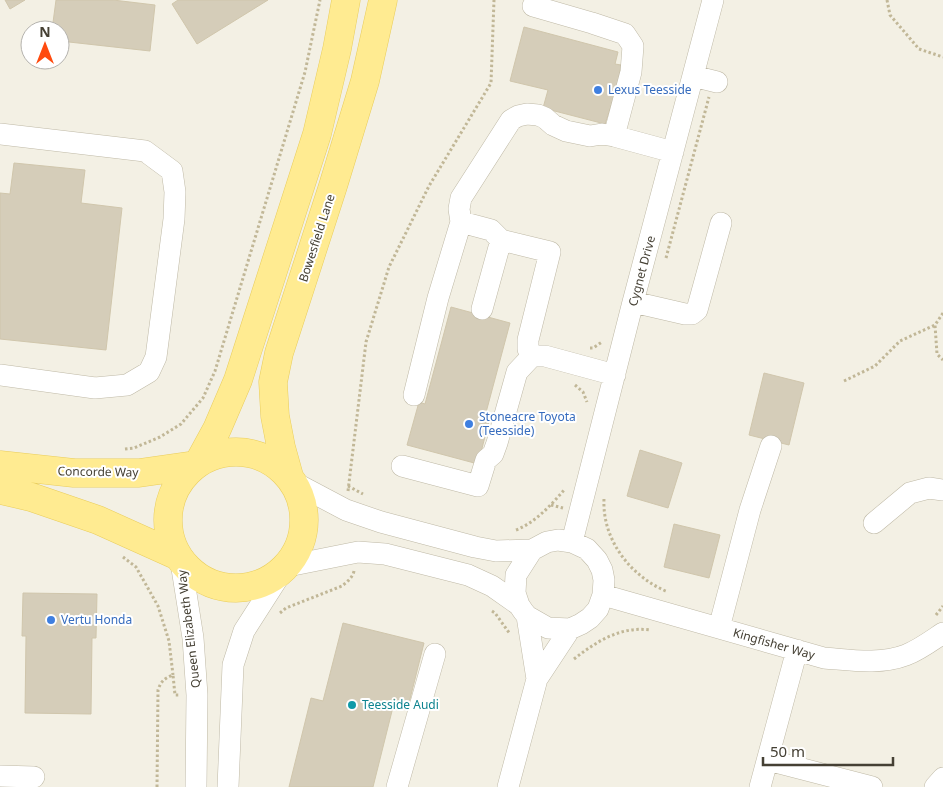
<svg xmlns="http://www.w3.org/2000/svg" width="943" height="787" viewBox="0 0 943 787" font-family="'Noto Sans',sans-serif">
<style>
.building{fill:#d5cdb9;stroke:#d0c6ac}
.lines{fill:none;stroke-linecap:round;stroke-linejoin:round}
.minor-casing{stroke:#bfb9a6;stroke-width:22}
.major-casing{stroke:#e9cd5c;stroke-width:29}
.path{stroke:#c1b797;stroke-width:3;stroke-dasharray:2.5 2.5;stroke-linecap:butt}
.minor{stroke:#fff;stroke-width:21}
.major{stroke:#ffeb91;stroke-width:28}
.shop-dot{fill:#3f7fe0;stroke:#fff;stroke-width:2}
.culture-dot{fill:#0f9aa8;stroke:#fff;stroke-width:2}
.labels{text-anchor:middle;stroke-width:4;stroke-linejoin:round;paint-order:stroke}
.shop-label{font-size:12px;fill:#366cbe;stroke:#fff;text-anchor:start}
.street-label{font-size:12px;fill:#454034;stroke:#fff}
.culture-label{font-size:12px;fill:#0d838f;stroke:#fff;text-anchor:start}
</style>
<rect width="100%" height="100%" fill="#f3f0e4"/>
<path class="building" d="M5 0H25L10 9Z
M56 0H113L155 5 150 51 60 41V30H52Z
M178 0H268L197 44 172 4Z
M524 27 618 52 615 64 621 65 617 88 605 124 543 108 548 90 510 81Z
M14 163 85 170 81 203 122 208 106 350 0 339V193L10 194Z
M451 307 510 323 484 420 489 421 478 464 407 445 419 402 425 404Z
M764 373 804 383 789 445 749 435Z
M640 450 682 463 668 508 627 496Z
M674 524 720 535 709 578 664 567Z
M23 593 97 594 96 638H92L91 714 25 713 26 636H22Z
M343 623 424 643 408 707 394 703 373 787H289L311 698 323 701Z"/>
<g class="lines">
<g class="minor-casing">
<path id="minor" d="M533 6 592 23 625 34 633 46 631 72 614 136
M693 76 717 82
M0 134 145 151 172 171 175 192 174 219 156 357 149 372 127 385 95 388 0 375
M461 222 459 209 461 198 511 120 518 116 527 114 538 115 545 118 553 125 566 131 590 136 602 134 614 136 673 152
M633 302 685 314H692L697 310 721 223
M482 309 501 240
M414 395 438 298 461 222 491 230 501 240 550 252 528 340V349L532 356H545L615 375
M402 466 478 486 486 460 493 454 497 443 517 372 532 356
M295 483 346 510 381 522 475 547 496 551 532 550 547 542 558 540 572 542 587 549 597 560 602 570 604 580 603 595 598 609 590 618 581 624 570 629 548 628 527 616 523 611 519 605 515 593 516 575 532 550
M874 523 910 493 929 488 943 490
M572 542 633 302 713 0
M181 562 193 638 197 695 196 787
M288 566 358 552 385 554 468 575 492 586 519 605
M603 595 824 658C851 660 880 665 906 655 919 650 931 641 943 633
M527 616 537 679 570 629
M719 628 750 510 771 446
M768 760 872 787
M0 776 34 777
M228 787 233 665 244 631 281 573
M397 787 435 654
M508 787 537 679
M760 787 797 650
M935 787 943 778"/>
</g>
<g class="major-casing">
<path id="major" d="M168 520a68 68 0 1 1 136 0a68 68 0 1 1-136 0Z
M199 462 217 429 238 380 317 134 337 49 346 0
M0 465 74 473H139L195 465
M289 476 281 447 275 416 273 382 279 353 333 186 365 81 383 0
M0 490 31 497 98 520 178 556"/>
</g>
<path class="path" d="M887 0 890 15 919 49 943 57
M666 258 709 97
M943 313 935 325 937 354 943 360
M590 348H593L602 342
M844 381 875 366 900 341 935 325
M575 385 583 392 587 402
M125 449 134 448 160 437 181 424 203 398 215 371 305 72 320 0
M348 486 363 494
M348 491 366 342 389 267 429 186 491 83 494 0
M604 499C602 540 631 577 668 592
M551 505 563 508
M516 530C536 522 551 505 565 489
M123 557 136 567 158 606 169 641 173 675
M492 611 495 613 510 634
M280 613 286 608 342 586C347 582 353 577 354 571
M936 615 943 606
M574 659C597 641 621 626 650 630
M157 787 158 690C161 681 165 678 173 675L175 695H179"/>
<use href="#minor" class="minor"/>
<use href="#major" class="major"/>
</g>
<g class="shop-dot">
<circle cx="598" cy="90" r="5"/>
<circle cx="469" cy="424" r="5"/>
<circle cx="51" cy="620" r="5"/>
</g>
<circle class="culture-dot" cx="352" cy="705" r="5"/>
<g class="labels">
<g class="shop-label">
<text x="608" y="94">Lexus Teesside</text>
<text x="479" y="421">Stoneacre Toyota<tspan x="479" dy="14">(Teesside)</tspan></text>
<text x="61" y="624">Vertu Honda</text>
</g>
<g class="street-label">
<text transform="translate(317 238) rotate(-72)" y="4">Bowesfield Lane</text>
<text transform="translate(642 271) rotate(-75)" y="4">Cygnet Drive</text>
<text transform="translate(98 472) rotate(1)" y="4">Concorde Way</text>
<text transform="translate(189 629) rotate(-97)" y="4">Queen Elizabeth Way</text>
<text transform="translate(774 644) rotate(16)" y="4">Kingfisher Way</text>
</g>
<g class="culture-label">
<text x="362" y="709">Teesside Audi</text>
</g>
</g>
<g transform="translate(45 45)"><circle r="24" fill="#ffffff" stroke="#b5b3ae"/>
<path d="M0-4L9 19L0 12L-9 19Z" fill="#ff4b0f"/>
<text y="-8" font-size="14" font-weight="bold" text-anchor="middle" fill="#454034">N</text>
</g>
<path d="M763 757v8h130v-8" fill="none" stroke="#454034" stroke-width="2.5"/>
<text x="770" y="757" font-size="15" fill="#454034" stroke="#ffffff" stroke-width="4" paint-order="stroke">50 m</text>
</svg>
